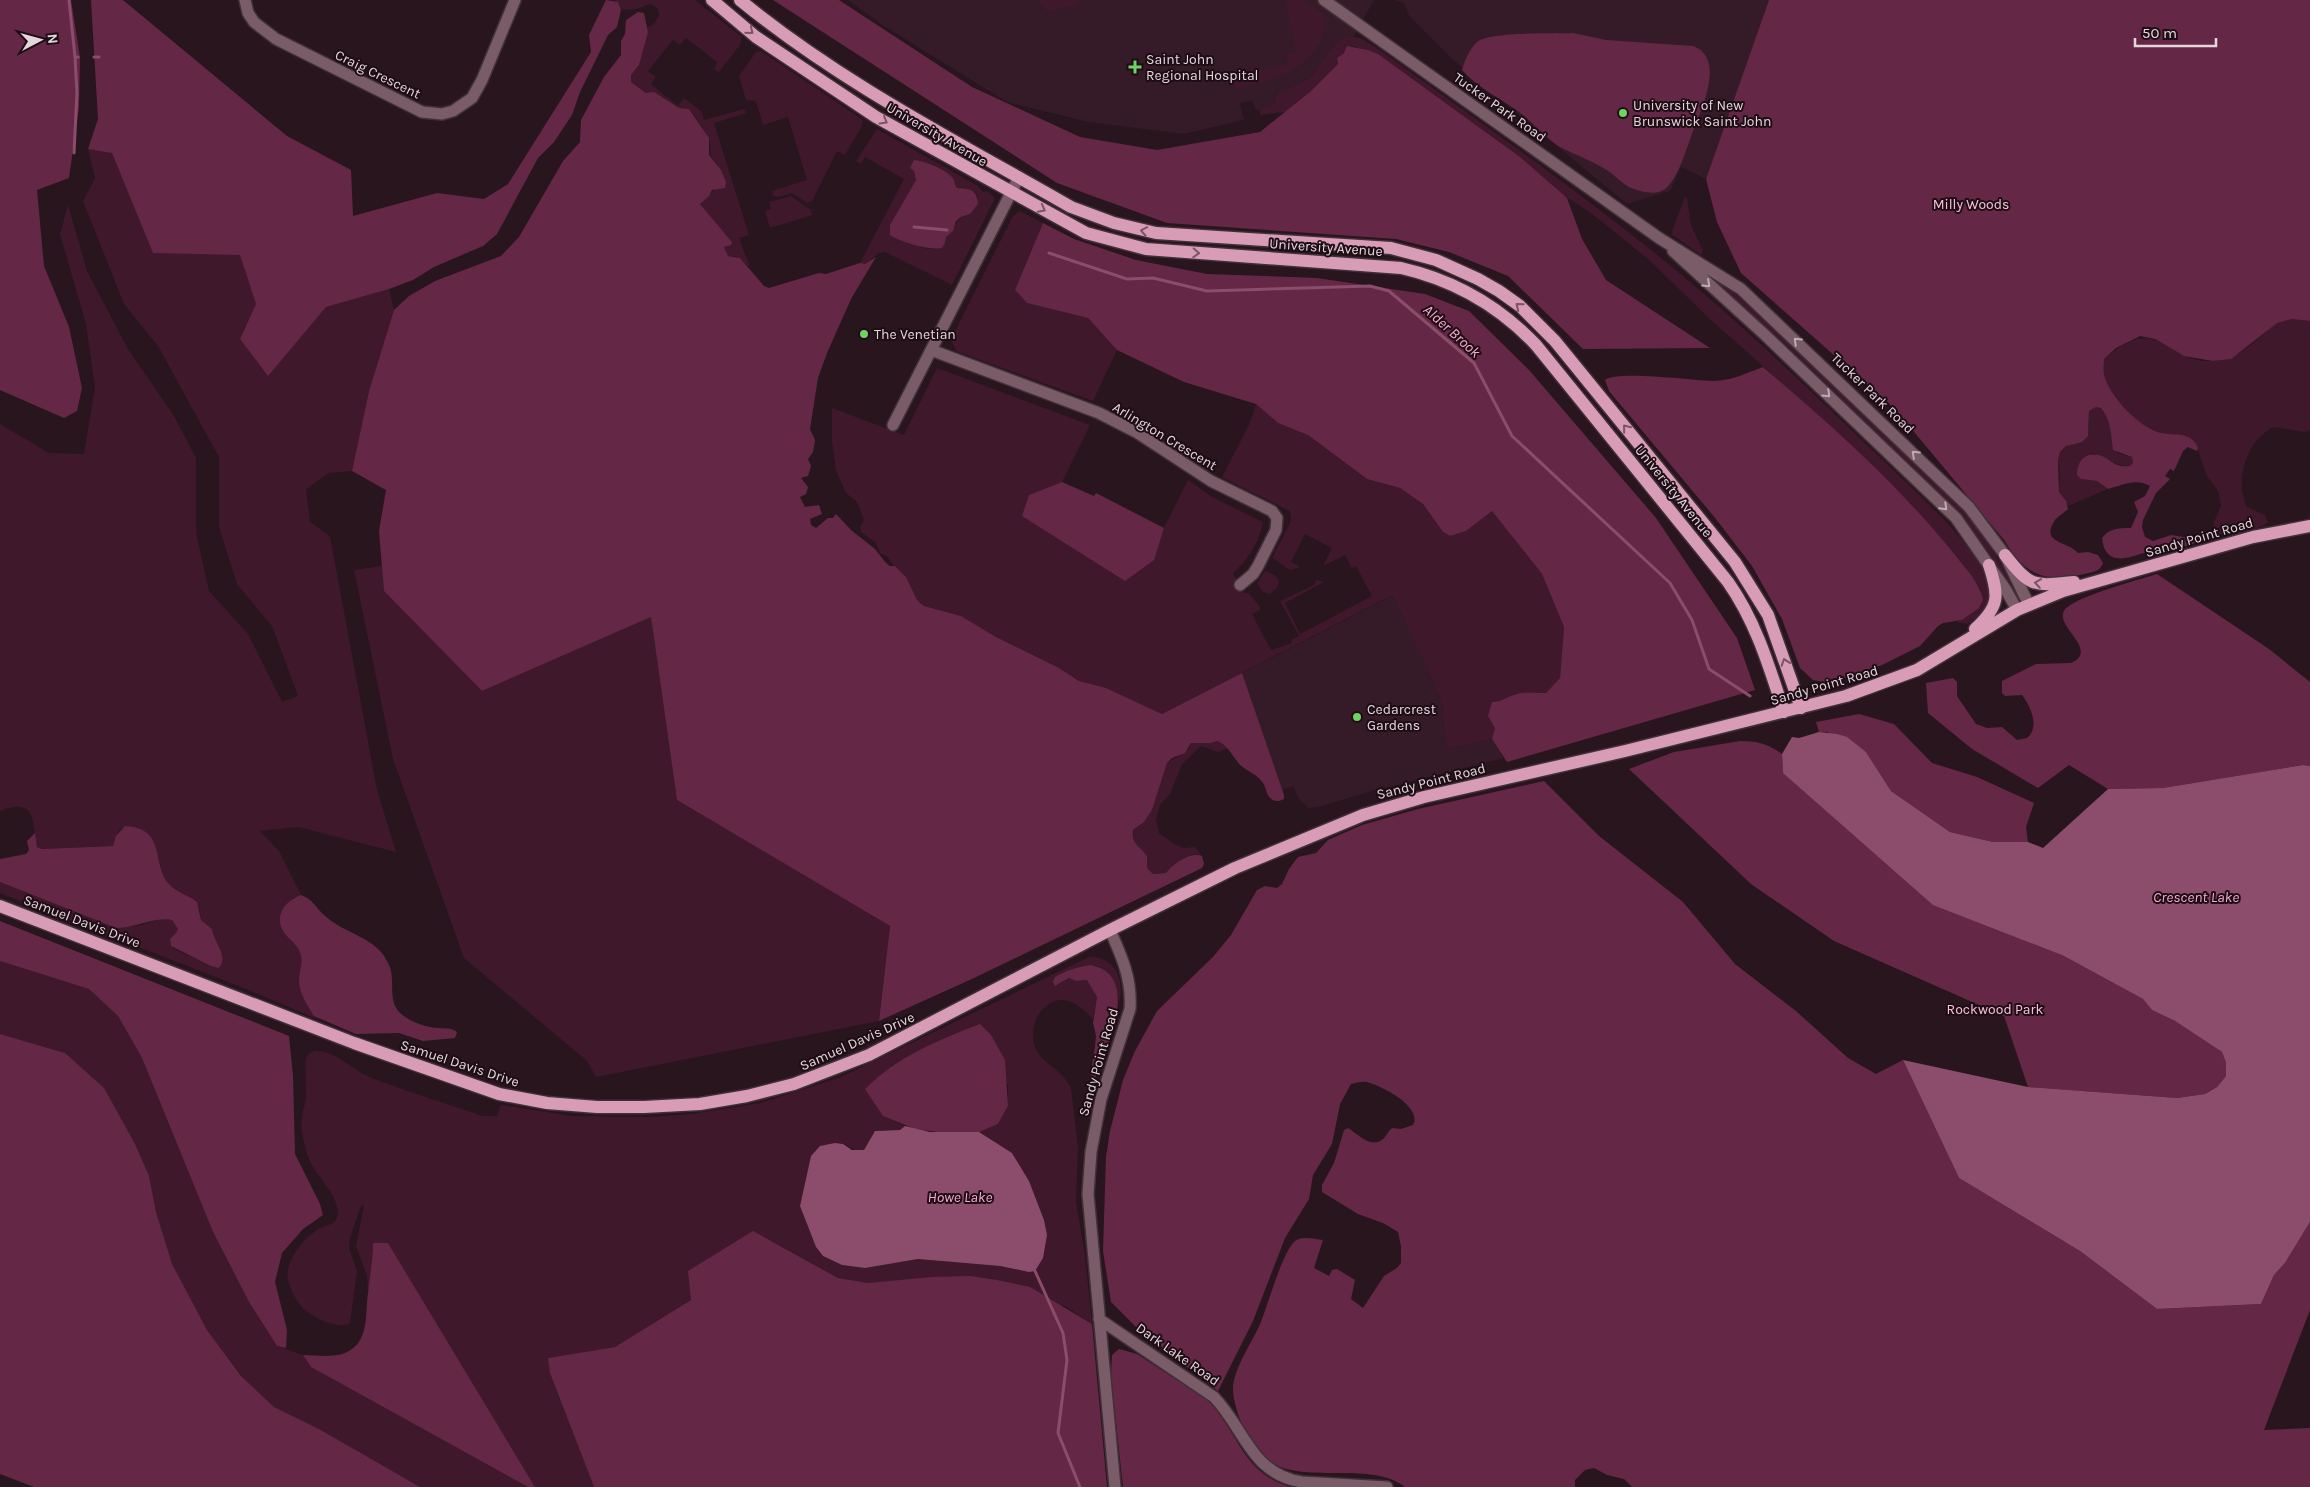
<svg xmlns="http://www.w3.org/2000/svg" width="2310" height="1487" viewBox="0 0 2310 1487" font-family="Karla,sans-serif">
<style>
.built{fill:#341b27}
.green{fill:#3f182c;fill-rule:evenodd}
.forest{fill:#642846}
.water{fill:#8c4c6b}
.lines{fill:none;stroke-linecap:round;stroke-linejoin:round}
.stream{stroke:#8c4c6b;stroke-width:3}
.minor-casing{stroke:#423039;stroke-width:14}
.major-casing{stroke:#423039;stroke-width:15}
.minor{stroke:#795c68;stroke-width:11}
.major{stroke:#d89cb6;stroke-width:12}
.oneway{stroke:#7b5466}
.oneway2{stroke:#bfacb3}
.poi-dot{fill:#6dd361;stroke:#1e0d15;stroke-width:2}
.labels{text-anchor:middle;stroke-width:4;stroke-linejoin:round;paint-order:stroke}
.poi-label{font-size:14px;fill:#e4d7dc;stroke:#1e0d15;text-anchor:start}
.street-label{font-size:14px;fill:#e4d7dc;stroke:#1e0d15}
.park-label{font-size:14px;fill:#fbc1da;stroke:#1e0d15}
.water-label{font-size:15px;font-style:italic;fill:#f9accf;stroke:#1e0d15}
</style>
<rect width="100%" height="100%" fill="#28151e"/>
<path class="built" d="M848 0H1374L1354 36H1350L1333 46 1322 64 1311 76 1295 86 1277 93 1274 105 1256 110 1252 101 1240 103 1244 120 1184 134 1088 122 1007 102 884 26Z
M1395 0H1769L1706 179 1681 167 1670 191 1627 204 1452 59 1409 16 1404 3Z
M1394 595 1442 702 1445 741 1448 749 1492 739 1504 758 1384 788 1383 786 1379 787V789L1318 807 1308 808 1299 799 1293 786 1281 790 1242 673Z"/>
<path class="green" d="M614 0H695L742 37 740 45 719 72 714 69 717 62 686 38 680 45 673 40 648 71 656 77 651 84 678 106 684 98 702 112 704 120 744 109 746 113 714 123 749 235 739 238 750 267 735 256H728L724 247 732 242 700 204 715 189 718 165C706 154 713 152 709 140 707 133 694 114 689 109L679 108 656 94 646 93 631 82V75L639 65 648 27 654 24 659 15 658 9 651 4 636 9 621 10 618 3Z
M1037 0H1079L1078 4 1047 12Z
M1285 0H1305L1323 14C1327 23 1325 32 1321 40 1303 75 1270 80 1236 89L1233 77 1287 64 1286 54 1296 52Z
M1350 36 1360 38 1377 48C1478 121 1582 192 1678 272 1751 332 1818 398 1887 464 1913 490 1979 547 1988 582 1993 602 1984 614 1967 624L1957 622 1979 608 1982 603 1980 589 1966 569 1911 504 1846 440 1711 320 1647 258 1591 213 1557 191 1520 157 1378 54 1352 46 1337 58 1338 64 1311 91 1286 112 1260 115 1259 109 1274 105 1277 93C1289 88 1302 84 1312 75 1325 63 1331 39 1350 36Z
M761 51 863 120 862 126 845 155 837 151 812 201 807 203 792 193 778 197 773 196 772 191 807 180 788 117 763 125 756 101 746 100 739 76 756 52Z
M877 129 978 186 983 192 987 191 995 198 952 285 885 252 879 253 865 264 860 263 904 179 865 157 861 164 856 161ZM914 171 948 175 952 177 957 188C965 189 973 188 978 196L970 214C953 219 958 227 946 237L945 243 942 248C921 253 903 240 890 226L916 180Z
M88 149 112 152 153 252 240 254 256 304 240 339 267 375 326 307 389 289 394 310 369 391 352 471 329 473 306 489 310 522 330 536 377 790 396 852 298 827 260 831 279 851 301 895 292 898 286 935C296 944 304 953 302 968 301 972 299 976 299 980 300 993 309 1012 320 1020L236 985 0 893V882L116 928 141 925 158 920H172L178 929 176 933 170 939 171 946 176 950 206 963H222C222 947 214 944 212 929L201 920 199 908C190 899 176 893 168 883 156 867 162 837 139 829 134 827 125 829 120 829L113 846 42 849 37 847C32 821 37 797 0 811V424L49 453 84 454 95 387 86 324 60 234 68 205 87 271 128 349 174 416 196 458V532L209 591 248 634 282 702 298 696 272 626 237 584 219 527V457L158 346 124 304 83 201 95 178Z
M791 196 811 210 812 215 770 228 765 211 771 209 769 202Z
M1685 197 1687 198 1691 225 1703 251 1701 255 1671 234Z
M1020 211 1043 223 1015 290 1027 303 1088 318 1117 350 1093 401 956 351 951 339 1013 216Z
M1717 280 1738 296 1783 336 1957 504 1986 539 2012 583V587H2009L1990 554 1958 512 1784 343 1717 283Z
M2292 319 2310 321V430L2305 432 2274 427C2247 439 2234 480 2247 507L2265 515 2268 522C2261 530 2228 537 2217 534L2213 524 2221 506 2218 491 2207 476 2198 450 2187 436C2178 435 2167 435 2159 432 2137 425 2109 398 2104 374 2103 369 2104 364 2104 359 2161 310 2160 363 2214 361 2236 360 2250 345 2266 332 2269 329 2273 324 2277 322 2282 320 2288 320 2292 319Z
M937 368 1090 425 1062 482 1029 495 1153 560 1164 528 1188 480 1212 497 1263 522C1260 540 1247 562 1233 573L1244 593H1249L1260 607V610L1252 614 1271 650 1292 643 1291 640 1299 636 1280 601 1314 585 1316 580 1324 582 1285 603 1300 634 1372 596 1356 566 1352 568 1345 555 1323 566 1332 548 1305 534 1291 562 1299 566 1298 568 1290 570 1272 558 1291 521 1290 511 1222 477 1250 423 1256 404 1278 423 1308 435 1367 479 1400 488 1423 504 1443 532 1450 536 1466 531 1492 511 1542 574 1564 627 1560 678 1546 693 1528 692 1514 695 1506 701 1492 702 1495 728 1492 739 1448 749 1445 741 1442 702 1393 595 1162 714 1106 688 1079 681 1059 668 996 637 961 616 924 606 917 600 906 577 892 564 888 557 880 553 876 543 861 532 860 527 864 520 857 502 846 493 836 471 832 441V408L904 435Z
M2096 407 2101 408C2112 421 2110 439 2118 453L2132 457 2133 463 2131 466C2116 467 2106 457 2092 453L2081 479 2097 481 2108 489 2068 506 2059 492 2060 475 2058 460 2060 452 2089 427V411Z
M382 566 384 591 482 691 651 617 677 800 890 926 879 1021 596 1077 587 1061 464 958 393 759 354 570Z
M1265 571 1276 576 1279 581 1277 588 1270 594 1263 592 1257 583Z
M1197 741 1211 743 1217 741 1228 748 1218 752 1201 746 1182 764 1170 794 1160 805 1156 820 1159 833 1176 845 1185 848 1195 847 1202 856 1194 854 1182 859 1166 873 1153 874 1147 869V856L1134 844 1133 830 1144 822 1152 810 1167 763 1189 749 1191 743Z
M1089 957C1116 956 1125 980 1119 1004 1119 983 1104 957 1078 967 1071 970 1064 980 1058 985L1069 978 1076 981 1088 980 1097 997 1093 1019C1082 1009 1070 995 1053 1002 1044 1006 1036 1016 1034 1025 1027 1063 1059 1062 1071 1088L1078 1147 1076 1203 1085 1255 1092 1324 1065 1306 900 1281 868 1283 838 1278 772 1241 691 1300 615 1347 549 1358 550 1373 594 1487H535L388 1243H373L372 1272 368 1293 367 1276 356 1246 364 1206 362 1205 360 1208 350 1238 349 1248 357 1271 350 1323C339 1330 314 1318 305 1310 296 1302 285 1281 288 1269 292 1253 306 1236 320 1228 325 1226 330 1225 334 1222 337 1219 338 1216 338 1212 335 1190 317 1178 309 1159 305 1148 300 1130 302 1118 302 1111 306 1103 306 1096 306 1083 305 1071 306 1058 310 1050 317 1050 325 1052 342 1057 353 1070 369 1077 406 1091 445 1103 483 1116H497L501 1105 572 1116 650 1117 691 1114 761 1103 841 1077ZM1008 1084V1106L998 1124 979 1132 1012 1153 1029 1181 1044 1220 1029 1272 1000 1266 918 1259 865 1268 842 1265 823 1256 816 1247 800 1206 811 1156C818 1152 827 1144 836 1143 853 1142 862 1167 872 1135L881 1130H900L905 1126 883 1116Z
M0 961 89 989 118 1016 142 1058 213 1232 249 1302 277 1346 303 1355 311 1367 528 1487H420L319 1429 274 1407 241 1376 207 1330 171 1264 156 1212 149 1176 65 1053 0 1034Z"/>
<path class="forest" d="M0 0H71L80 58 79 107 69 178 37 190 44 266 69 327 82 388 77 411 64 418 0 390Z
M91 0H123L287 136 351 170 353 216 437 193 484 199 508 184 591 52 589 35 606 0 618 2 621 10 617 27 608 35 580 92 572 115 554 142 538 158 497 234 483 246 434 267 413 280 389 289 326 307 268 376 240 339 256 304 240 255 153 253 112 153 88 149 98 119Z
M773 0H839L972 87 1080 137 1157 150 1260 132 1311 91 1338 64 1337 58 1344 53 1347 46 1368 50 1378 54 1520 157 1567 198 1582 239 1606 280 1710 348 1583 349 1508 276 1449 252 1396 239 1167 223 1057 183Z
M1769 0H2310V321L2292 319 2277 323 2231 359 2213 361 2184 356 2155 339 2140 336 2116 348 2104 359C2104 364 2103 369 2104 374 2108 395 2140 429 2162 433 2176 436 2191 431 2198 448L2197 451 2188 447 2183 451 2174 471 2170 469 2165 476 2170 479 2156 493 2143 520 2142 527 2145 537 2153 541 2171 535 2190 538 2204 531 2208 535 2204 541C2194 543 2184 547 2174 549 2169 550 2164 548 2158 549 2139 552 2106 574 2102 538 2109 528 2120 528 2131 528L2138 512 2134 502 2145 496 2150 486C2134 478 2124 485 2108 489L2097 481 2081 479 2077 475C2077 459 2088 450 2104 457 2109 459 2113 464 2118 465 2122 467 2126 466 2130 466L2133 463 2132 457 2113 450C2111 435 2111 420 2101 408L2096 407 2089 411 2088 436 2082 442 2066 446 2060 452 2058 460 2059 492 2066 501 2068 509C2064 513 2058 516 2055 520 2039 544 2069 541 2078 553L2088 552 2098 555 2103 563C2100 572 2092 572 2084 574 2046 583 2025 576 2005 541L1895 409 1741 273 1717 222 1706 179Z
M638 12 644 13 648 32 639 65 631 75V82L646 93 654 92 679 108 689 109 709 138V155L721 170 726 182 725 188 712 190 709 196 700 204 732 242 731 245 724 247 728 256 740 258 764 286 769 288 819 273 826 274 860 263 865 264 876 257 851 299 827 353 818 378 810 429 815 440 813 452 808 459 811 466 808 476 801 478 808 487 806 494 800 497 805 507 819 505 822 514 810 519 811 525 816 528 828 518H833L836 514 851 530 875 549 886 563 890 566H895L906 577 917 600 924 606 961 616 996 637 1059 668 1079 681 1106 688 1162 714 1242 673 1284 795V799C1280 801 1277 802 1273 800 1266 797 1267 789 1263 783 1257 773 1242 770 1236 760 1230 752 1227 745 1217 741L1211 743H1191L1185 753 1172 758 1167 763 1152 810 1144 822 1133 830C1131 845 1140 846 1147 856V868L1153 874 1166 873C1173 864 1190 851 1202 856L1204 864 1202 868 974 978 879 1021 890 926 677 800 651 617 482 691 384 591 379 531 386 490 352 471 369 391 394 310 409 296 435 281 501 256 519 237 563 161 580 142 581 120 604 77 621 55V41L625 34 626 20Z
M1573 33 1606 40 1693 46C1727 58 1700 112 1692 134 1686 149 1676 188 1659 192 1650 194 1638 191 1629 187 1620 182 1614 174 1605 169 1591 160 1575 155 1560 147 1547 139 1535 125 1523 115 1503 99 1478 89 1462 70 1465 60 1469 50 1477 42 1490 31 1553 34 1573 33Z
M914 160C925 161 944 169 952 177 955 180 954 184 957 188 970 189 977 189 978 204L970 214 961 217 956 221 953 231 946 237 945 243 942 248C929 251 901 242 890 235V225L916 180 914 171 910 168Z
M1043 223 1074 239 1136 260 1207 274 1317 278 1425 294 1469 311 1529 370 1656 518 1737 638 1755 690 1507 762 1492 739 1495 728 1488 716 1492 702C1504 701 1505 698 1514 695 1524 691 1536 693 1546 693L1560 678 1564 627 1542 574 1492 511 1466 531 1450 536 1443 532 1423 504 1400 488 1367 479 1308 435 1278 423 1256 404 1184 382 1117 350 1088 318 1027 303 1015 290Z
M1763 367C1831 425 1899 485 1955 555 1965 568 1980 583 1983 600L1979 608 1962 620 1943 623 1938 626 1920 646 1882 665 1836 681 1824 682 1813 680 1800 668 1782 619 1752 566 1716 519 1609 391 1605 380C1618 370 1694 381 1715 381 1733 380 1747 373 1763 367Z
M1062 482 1094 496 1096 493 1164 528 1154 560 1125 581 1022 516 1029 495Z
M2157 574 2269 649 2310 682V766L2303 765 2163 788 2108 789 2069 765 2038 788 1972 749 1928 713 1926 683 1953 678 1957 682V696L1976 724 1987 728 2002 727 2017 740 2027 738C2040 727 2031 707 2022 695L2005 696 2002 693V681L2036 664 2071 663C2100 650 2055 627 2064 611 2072 597 2139 580 2157 574Z
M1859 714 1894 724 1932 763 1977 777 2034 803 2026 827 2028 842H1993L1950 832 1891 791 1866 752 1827 732H1819L1816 722Z
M1740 741C1758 741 1768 744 1782 754L1783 773 2062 955 2143 999 2152 1010 2175 1021 2222 1052 2227 1062 2226 1076 2217 1087 2205 1094 2177 1098 2028 1087 2004 1016 1834 941 1751 884 1629 769 1674 752Z
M1544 781 1599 836 1683 902 1735 964 1796 1011 1848 1058 1876 1074 1903 1060 1959 1178 2080 1251 2157 1309 2261 1304 2274 1275 2285 1263 2310 1222V1310L2264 1430 2310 1428V1487H1632L1624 1479 1607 1475 1594 1468 1585 1470 1575 1480V1487H1405C1369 1459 1300 1487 1267 1459 1249 1442 1234 1414 1233 1389 1233 1369 1253 1341 1261 1322 1268 1304 1282 1254 1294 1242 1301 1235 1314 1239 1323 1240L1314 1268 1329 1276 1332 1270 1337 1269 1355 1280 1351 1299 1363 1308 1384 1276 1397 1268 1401 1263V1246L1398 1232 1383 1223 1358 1214 1322 1192V1185L1334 1163 1344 1130 1348 1128C1359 1135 1372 1150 1384 1138 1388 1134 1388 1131 1392 1128L1401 1129 1413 1125C1423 1107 1382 1086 1367 1082 1362 1081 1357 1083 1351 1084L1340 1104 1332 1144 1313 1175 1309 1199 1285 1238 1253 1321 1218 1391 1138 1329 1111 1302 1103 1251 1106 1157 1110 1131 1123 1080 1135 1051 1157 1011 1213 957 1231 935 1257 890 1265 886 1277 888 1282 884 1289 869 1298 857 1316 853 1328 840 1362 825 1418 809Z
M125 826C166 828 152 862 168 883 175 892 188 895 197 902L201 920 212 929C214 943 229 956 219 968L211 966 171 946 170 939 176 933 178 929 172 920C153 917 135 928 116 928L0 882V859L26 854 29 850 27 841 35 833 37 847 42 849 113 846 116 836Z
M301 895C313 899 315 907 324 915 345 935 377 936 389 965 396 980 387 1000 400 1013 409 1021 426 1028 439 1028 445 1029 451 1027 457 1032L455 1038 423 1041 399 1033 356 1034 314 1016C307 1005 299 993 299 980 299 972 303 965 301 956 299 946 292 942 286 935 272 918 284 901 301 895Z
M0 921 289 1036 293 1076 295 1154 320 1204 323 1215 303 1229 282 1253 275 1282 287 1330 286 1348 277 1346 249 1302 213 1232 142 1058 118 1016 89 989 0 961Z
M1091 965C1144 976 1104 1052 1094 1083L1091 1088 1088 1089 1095 1047 1096 1036 1093 1023 1097 997 1087 980 1076 981 1069 978 1055 986 1053 982 1055 977C1066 971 1078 966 1091 965Z
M980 1024 991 1035 1005 1060 1008 1106 998 1124 979 1132 946 1133 915 1129 883 1116 865 1089C897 1057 938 1040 980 1024Z
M0 1034 65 1053 104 1088 135 1144 149 1176 156 1212 172 1264 207 1330 241 1376 274 1407 319 1429 420 1487H34L0 1474Z
M753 1231 838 1278 868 1283 932 1277 970 1276 997 1280 1030 1287 1092 1324 1107 1487H594L550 1373 548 1358 615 1347 691 1300 688 1271Z
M373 1243H388L535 1487H528L311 1367 303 1355C315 1355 333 1358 345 1353 370 1343 365 1313 368 1293 370 1276 373 1260 373 1243Z
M1119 1349 1137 1354 1206 1399C1238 1429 1241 1473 1290 1487H1123L1111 1376 1112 1355Z"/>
<path class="water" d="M1819 732 1837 734 1847 737 1866 752 1891 791 1950 832 1993 842H2028L2043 848 2108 789 2163 788 2303 765 2310 766V1222L2285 1263 2274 1275 2261 1304 2157 1309 2080 1251 1959 1178 1903 1060 2028 1087 2177 1098 2205 1094 2217 1087 2226 1076V1062L2222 1052 2175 1021 2152 1010 2143 999 2062 955 1933 905 1783 773 1782 754 1792 737 1799 738Z
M905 1126 930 1132H979L1012 1153 1029 1181 1044 1220 1047 1235 1043 1258 1035 1271 1029 1272 1000 1266 918 1259 865 1268 842 1265 823 1256 816 1247 800 1206 811 1156 820 1146 835 1143 843 1144 852 1150H864L875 1131 900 1130Z"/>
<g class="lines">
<path class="stream" d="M69 0 75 57H78
M94 57H99
M74 153 77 93 75 57
M914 227 947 230
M1049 253 1127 279 1153 278 1207 291 1370 286 1389 291 1474 363 1512 436 1670 583 1692 620 1709 669 1750 696
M1035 1271 1063 1333 1067 1360 1058 1433 1080 1487"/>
<g class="minor-casing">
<path id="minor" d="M245 0 248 13 254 22 276 39 422 112 442 114 453 111 472 98 482 80 515 0
M1324 0 1659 238 1741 289 1969 507 2005 555 2029 605
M1673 251 1765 335 1956 518 2006 590 2017 610
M931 350 1099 413 1136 432 1211 481 1272 511 1277 518 1276 530 1258 566 1253 574 1240 585
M893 425 1019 177
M1110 930C1122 957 1132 979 1130 1009L1101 1099 1091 1152 1088 1194 1115 1487
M1099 1319 1214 1397C1245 1429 1251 1474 1302 1482L1387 1487"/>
</g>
<g class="major-casing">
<path id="major" d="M712 0 756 37 876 117 1086 233 1146 249 1401 268C1454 280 1499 306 1536 345L1728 582C1756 622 1769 666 1784 712
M740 0C841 83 958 142 1071 207L1114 223 1156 233 1391 248 1436 260 1478 279 1499 291 1520 306 1555 341 1735 562 1768 615 1801 708
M2005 555C2031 588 2033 586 2074 582
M1975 629C2000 606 1999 596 1989 565
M0 906 354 1043 499 1094 547 1103 597 1107H644L700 1104 747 1096 794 1084 869 1055 1110 930 1235 868 1363 815 1424 797 1625 751 1846 696 1917 670 2017 610 2063 591 2253 537 2310 526"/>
</g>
<use href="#minor" class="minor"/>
<use href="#major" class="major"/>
</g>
<defs><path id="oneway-chevron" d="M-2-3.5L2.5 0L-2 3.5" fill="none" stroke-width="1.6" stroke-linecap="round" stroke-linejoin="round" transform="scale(1.25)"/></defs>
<g class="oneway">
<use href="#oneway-chevron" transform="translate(750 31) rotate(40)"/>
<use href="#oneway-chevron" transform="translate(884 121) rotate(30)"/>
<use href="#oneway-chevron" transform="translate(1042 209) rotate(28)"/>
<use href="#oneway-chevron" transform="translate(1144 231) rotate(-169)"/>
<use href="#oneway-chevron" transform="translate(1196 253) rotate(3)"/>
<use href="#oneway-chevron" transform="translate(1519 306) rotate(-141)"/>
<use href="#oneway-chevron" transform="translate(1626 428) rotate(-129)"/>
<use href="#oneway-chevron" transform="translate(2038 583) rotate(-171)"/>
<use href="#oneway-chevron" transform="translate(1785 662) rotate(-109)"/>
</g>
<g class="oneway2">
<use href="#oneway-chevron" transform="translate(1707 284) rotate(43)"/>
<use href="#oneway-chevron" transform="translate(1797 341) rotate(-136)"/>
<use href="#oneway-chevron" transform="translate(1827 394) rotate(44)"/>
<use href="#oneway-chevron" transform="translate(1915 454) rotate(-137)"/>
<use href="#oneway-chevron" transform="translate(1944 507) rotate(45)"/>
</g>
<g class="poi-dot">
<path d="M1132.5 59.5h5v5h5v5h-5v5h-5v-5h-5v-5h5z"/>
<circle cx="1623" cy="113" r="5"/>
<circle cx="864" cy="334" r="5"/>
<circle cx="1357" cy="717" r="5"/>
</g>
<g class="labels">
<g class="poi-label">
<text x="1146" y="64">Saint John<tspan x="1146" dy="16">Regional Hospital</tspan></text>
<text x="1633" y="110">University of New<tspan x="1633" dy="16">Brunswick Saint John</tspan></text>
<text x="874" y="339">The Venetian</text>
<text x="1367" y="714">Cedarcrest<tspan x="1367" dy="16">Gardens</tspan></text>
</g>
<g class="street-label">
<text transform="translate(378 74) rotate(26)" y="5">Craig Crescent</text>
<text transform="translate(1500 107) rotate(35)" y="5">Tucker Park Road</text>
<text transform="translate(937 134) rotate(30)" y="5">University Avenue</text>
<text transform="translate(1326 247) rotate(4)" y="5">University Avenue</text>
<text transform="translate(1873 393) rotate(44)" y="5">Tucker Park Road</text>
<text transform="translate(1165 436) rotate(31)" y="5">Arlington Crescent</text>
<text transform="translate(1674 491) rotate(51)" y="5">University Avenue</text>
<text transform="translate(2199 537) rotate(-16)" y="5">Sandy Point Road</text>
<text transform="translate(1824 685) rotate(-16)" y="5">Sandy Point Road</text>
<text transform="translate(1431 781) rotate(-14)" y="5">Sandy Point Road</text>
<text transform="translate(82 921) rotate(21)" y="5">Samuel Davis Drive</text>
<text transform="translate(857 1041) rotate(-24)" y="5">Samuel Davis Drive</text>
<text transform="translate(1098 1062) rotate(-74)" y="5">Sandy Point Road</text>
<text transform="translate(460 1063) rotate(18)" y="5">Samuel Davis Drive</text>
<text transform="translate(1178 1354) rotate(35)" y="5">Dark Lake Road</text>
</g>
<g class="park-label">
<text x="1971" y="209">Milly Woods</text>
<text x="1995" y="1014">Rockwood Park</text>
</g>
<g class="water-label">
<text transform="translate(1452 331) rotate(42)" y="5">Alder Brook</text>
<text x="2196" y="902">Crescent Lake</text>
<text x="960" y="1202">Howe Lake</text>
</g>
</g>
<g transform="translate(40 40) rotate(84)" stroke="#1e0d15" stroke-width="4" paint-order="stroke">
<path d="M0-4L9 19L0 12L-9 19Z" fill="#e4d7dc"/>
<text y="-8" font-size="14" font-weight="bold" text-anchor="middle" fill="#e4d7dc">N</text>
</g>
<path d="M2135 38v8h81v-8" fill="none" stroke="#e4d7dc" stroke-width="2.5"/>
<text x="2142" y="38" font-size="15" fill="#e4d7dc" stroke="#1e0d15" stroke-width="4" paint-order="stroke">50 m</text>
</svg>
